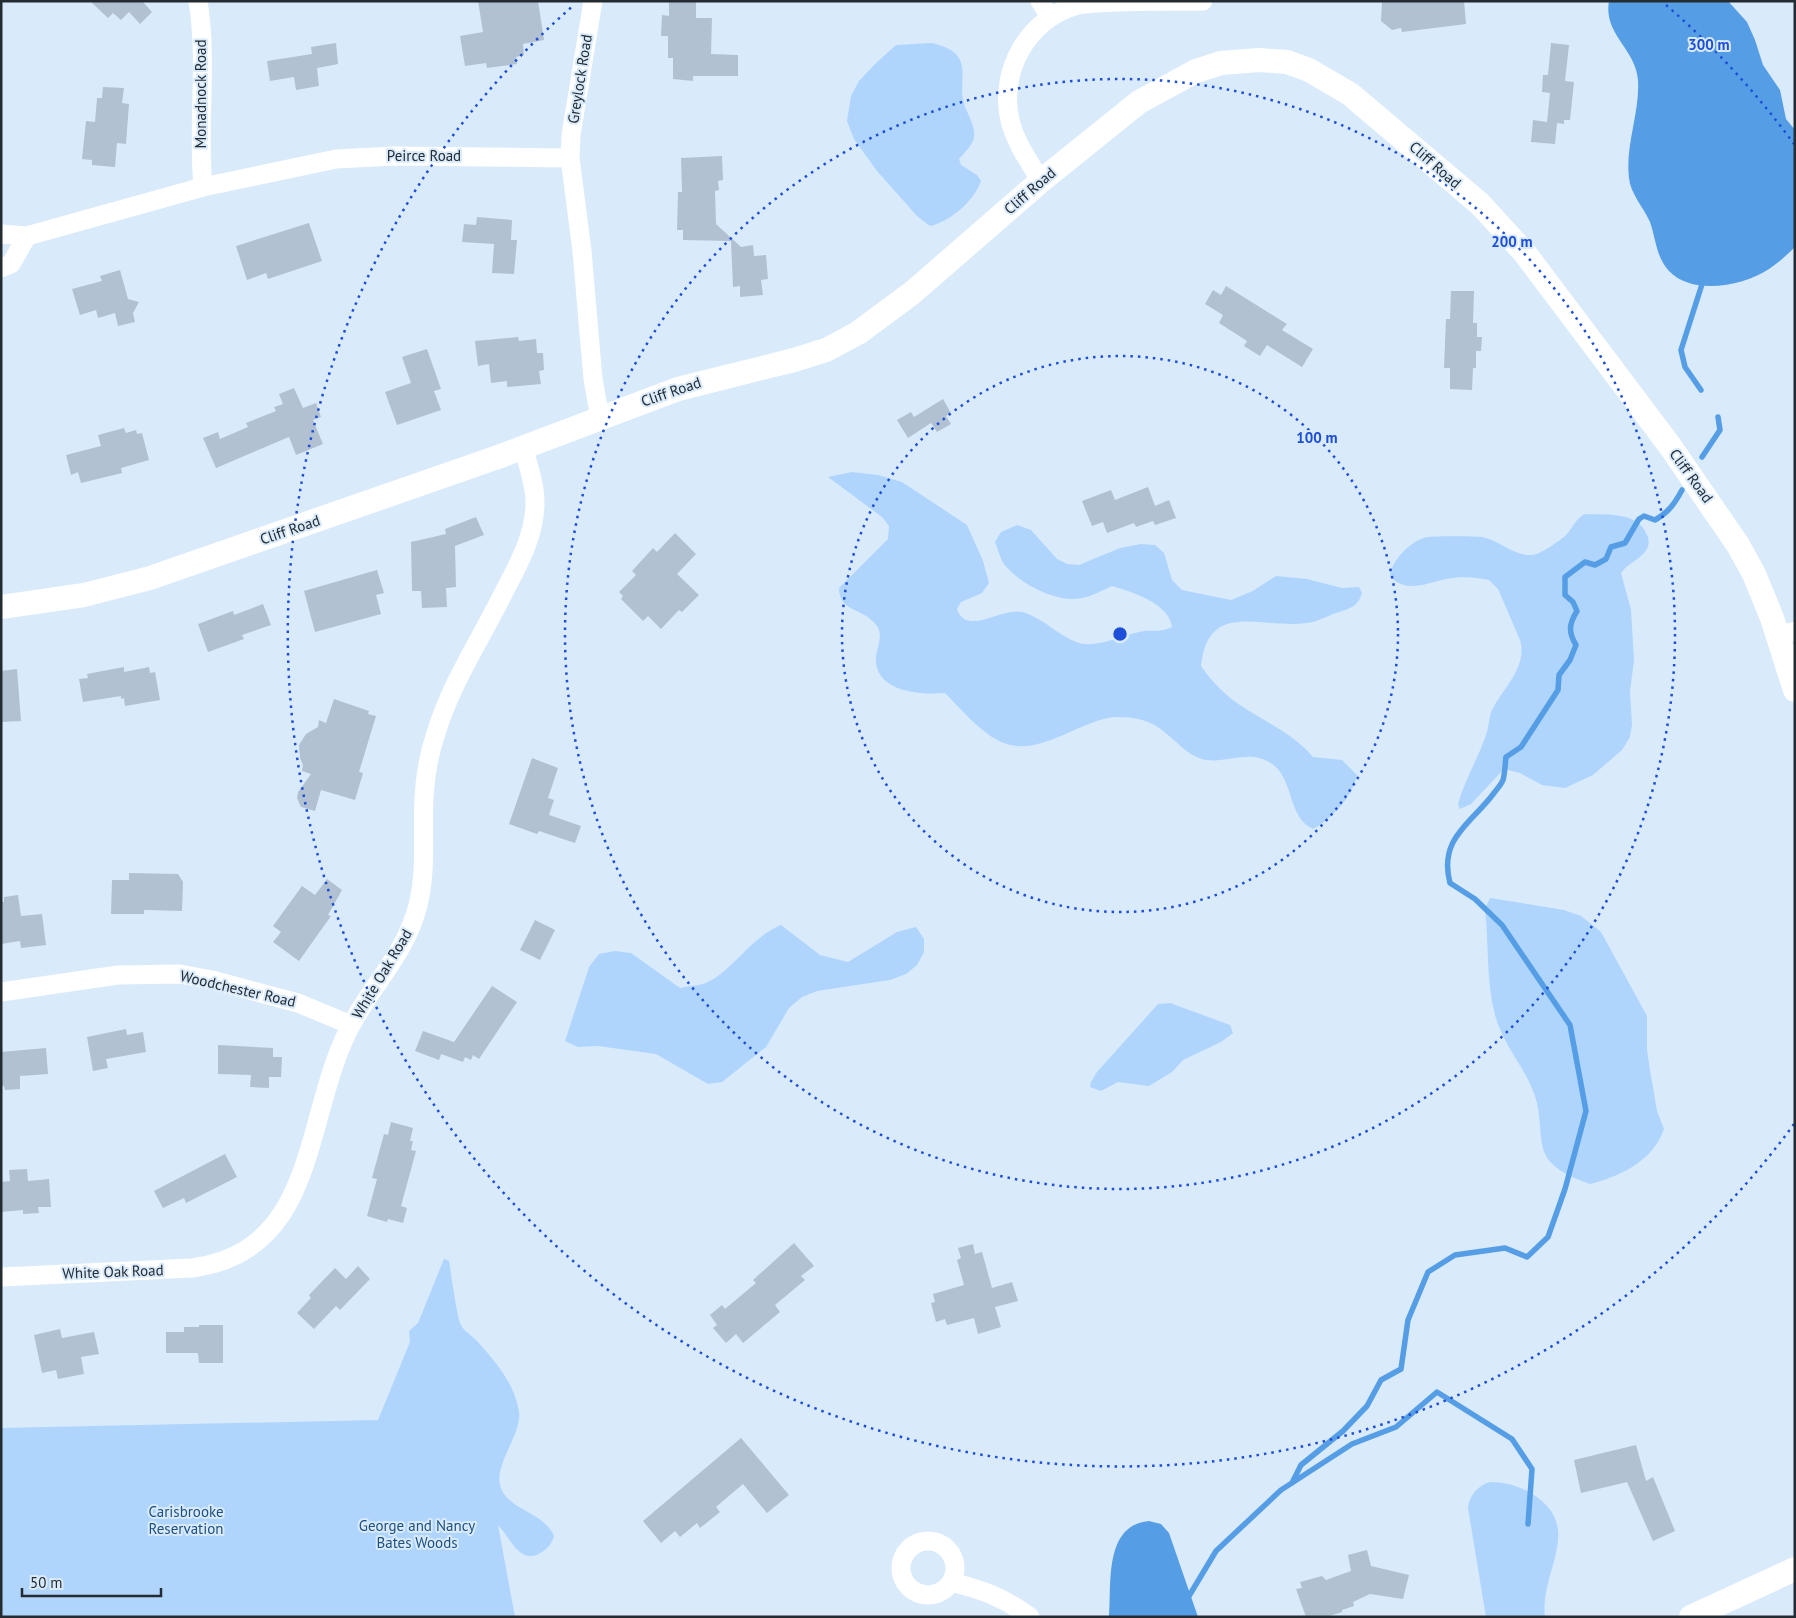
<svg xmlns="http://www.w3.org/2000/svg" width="1796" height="1618" viewBox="0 0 1796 1618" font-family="'PT Sans',sans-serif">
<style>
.green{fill:#afd5fc}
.water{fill:#559ee5}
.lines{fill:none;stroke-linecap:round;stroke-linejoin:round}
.stream{stroke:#559ee5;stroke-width:5.5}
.building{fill:#b1c1d2}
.minor{stroke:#fff;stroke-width:19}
.tertiary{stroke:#fff;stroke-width:24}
.ring{fill:none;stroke:#1d4ed8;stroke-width:2.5;stroke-dasharray:2.5 5}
.labels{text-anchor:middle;stroke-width:4;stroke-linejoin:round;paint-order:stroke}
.street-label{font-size:15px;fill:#242b31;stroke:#d9eafb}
.park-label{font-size:15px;fill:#1d507f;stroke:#d9eafb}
.centre{fill:#1d4ed8;stroke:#d9eafb;stroke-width:2.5}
.ring-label{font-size:15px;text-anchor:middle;font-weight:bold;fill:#1d4ed8;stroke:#d9eafb;stroke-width:4;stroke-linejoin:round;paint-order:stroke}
</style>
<rect width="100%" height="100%" fill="#d9eafb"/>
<path class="green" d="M932 43C943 46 952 48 959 58 966 70 960 86 963 100 965 111 976 125 974 137 973 145 964 153 959 159L961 165 977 175 981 181C974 201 951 221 930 226L917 216 877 171 854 139 847 121 851 96 859 81 875 64 896 45Z
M852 472 878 475 902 482 967 525 983 561 989 583 982 593 961 602 957 609C966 637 1002 607 1022 612 1044 618 1058 636 1079 643 1097 648 1121 636 1139 632 1150 629 1161 633 1172 627 1169 603 1132 592 1112 586 1101 591 1089 598 1076 599 1052 600 1019 583 1004 564 1000 558 998 549 995 542L1001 532 1017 525 1031 530 1057 559 1067 564 1079 565 1120 548 1141 544 1155 545 1164 553 1172 580 1182 590 1231 600 1253 591 1276 576 1307 579 1342 588 1359 587 1362 593C1358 607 1349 609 1336 613 1327 616 1317 622 1307 623 1263 630 1208 598 1201 666 1211 681 1228 698 1243 707 1267 723 1294 734 1313 757L1342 760 1357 775C1353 796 1332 819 1313 829 1286 817 1295 776 1269 762 1248 749 1224 765 1202 759 1180 753 1166 724 1138 719 1130 717 1116 716 1108 718 1073 725 1035 759 999 741 978 730 961 709 945 693 920 695 873 692 876 656 878 646 883 635 877 626 864 607 839 613 839 588L888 539 889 526 882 517 828 477Z
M1585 514C1606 515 1638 511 1647 535 1650 541 1649 548 1644 553 1637 561 1627 564 1621 573L1631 610 1634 660 1630 691 1632 725 1630 737 1622 750 1593 775 1565 788 1542 785 1520 773 1504 769 1471 804 1460 809 1458 804C1465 779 1479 757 1487 732 1489 725 1489 717 1492 710 1503 688 1528 667 1520 640L1498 589 1489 580C1475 577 1460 576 1446 579 1427 583 1405 594 1390 576 1391 561 1412 539 1428 537 1436 536 1473 536 1482 537 1499 540 1513 556 1532 555 1541 554 1558 542 1565 536 1573 528 1575 519 1585 514Z
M1490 898 1564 910 1581 916 1601 932 1647 1016V1050L1650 1070 1657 1111 1664 1129C1653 1161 1621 1176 1590 1184 1573 1178 1549 1169 1543 1149 1539 1132 1541 1114 1535 1096 1525 1067 1503 1045 1495 1015 1486 981 1489 944 1485 909Z
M781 925 820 955 848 962 897 932 916 927 924 939V952L917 965 906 974 890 980 817 991 802 997 789 1008 766 1047 722 1082 708 1084 656 1054 598 1046 578 1047 565 1041 589 967 599 954 615 951 631 953 680 988C687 986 696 986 703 984 730 975 749 938 781 925Z
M1170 1003 1230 1025 1233 1033 1221 1042 1183 1060 1172 1072 1149 1086 1118 1082 1101 1091 1090 1087 1091 1082 1097 1072 1158 1004Z
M444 1259 449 1261C451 1272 457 1319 461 1325 463 1330 472 1336 477 1341 495 1361 515 1384 519 1412 522 1434 495 1462 500 1485 506 1510 542 1510 554 1536 552 1543 549 1547 542 1552 520 1567 510 1537 498 1525L515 1617H1V1428L378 1420 410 1342 409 1331 418 1323Z
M1490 1482C1506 1482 1523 1487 1537 1497 1583 1531 1539 1573 1545 1617H1486L1468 1508C1469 1496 1478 1485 1490 1482Z"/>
<path class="water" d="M1609 1H1728L1747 22 1755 40 1763 65 1780 90 1786 119 1795 130V247C1787 255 1778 263 1769 269 1743 286 1693 296 1669 271 1656 257 1656 239 1650 222 1644 208 1630 193 1629 178 1625 145 1640 113 1638 80 1636 49 1603 34 1609 1Z
M1149 1521 1161 1524 1169 1533 1198 1617H1109C1112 1586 1103 1525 1149 1521Z"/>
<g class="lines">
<path class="stream" d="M1701 390 1685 367 1681 350 1704 278
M1702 457 1720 430 1718 417
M1292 1483 1301 1465 1343 1431 1367 1406 1381 1380 1401 1369 1408 1320 1428 1272 1455 1255 1505 1248 1527 1257 1548 1237 1565 1189 1586 1111 1570 1025 1502 925 1475 899 1450 883C1438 838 1472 823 1494 793 1497 789 1501 785 1503 780 1505 773 1505 764 1506 757L1521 747 1558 690 1559 675 1570 660 1576 645C1568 632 1569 624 1577 611L1573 602 1565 595V577L1585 562 1595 565 1606 559 1611 547 1625 543 1639 519 1644 516 1655 520C1669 512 1675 503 1682 490
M1186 1601 1216 1551 1281 1490 1352 1444 1396 1427 1437 1392 1512 1439 1532 1469 1528 1524"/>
</g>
<path class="building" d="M90 1H142L152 12 140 24 129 12 121 20 113 13 108 18Z
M478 1H538L544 40 523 44 524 55 516 57 517 64 487 68 486 63 465 66 460 36 483 32Z
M669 1H696V18H712L711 54 738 55V76H693V81L673 79V58H668V36H661L662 15 669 16Z
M1382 1H1464L1466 24 1402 32 1401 28 1392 30 1381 21Z
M336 43 338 64 317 68 319 86 296 90 294 77 270 81 267 61 312 54 311 47Z
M1551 43 1569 45 1565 81 1574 82 1570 120H1564V124L1557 123 1555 144 1531 142 1533 120 1547 122 1550 93 1542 92 1543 75H1548Z
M103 87 124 88 122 103 129 104 126 144 117 143 115 167 92 165V160L82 159 86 121 95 122 97 98H102Z
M722 156 723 180 718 181 719 190 715 191 716 224 741 247 753 245 754 256 766 255 768 279 761 280 763 295 740 297V286L733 287 731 241 683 240V230H677L678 192H682L681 158Z
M477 217 512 220 511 240H517L514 274 492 273 494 244 462 242 464 224 476 225Z
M309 223 322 261 268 279 266 273 247 280 236 246Z
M120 270 128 299 139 302 133 313 135 322 118 326 115 313 98 318 96 310 80 315 72 289 102 281 100 276Z
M1226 286 1287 324 1282 330 1313 349 1302 367 1267 345 1260 356 1244 346 1247 341 1219 323 1223 315 1205 304 1213 290 1221 295Z
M1451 291H1474L1473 323H1477V337H1482L1481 351H1476V368H1473L1472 390 1450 389V368H1444L1446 319H1450Z
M518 337 519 341 536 339 537 353H543L544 370 539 371 541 384 507 387V381L491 383 489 364 478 366 475 341Z
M427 349 441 389 434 391 441 410 397 425 385 392 411 383 402 357Z
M294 388 303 408 316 403 321 417 313 420 323 444 296 455 289 437 216 468 203 438 218 432 220 439 248 427 246 423 276 411 274 407 283 404 279 394Z
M943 399 951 413 946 416 951 424 937 432 931 423 908 438 897 420 911 412 914 417Z
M124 428 126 433 136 430 137 434 142 433 149 460 121 468 122 473 81 483 78 472 71 475 66 455 101 446 98 435Z
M1148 487 1155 506 1169 500 1176 518 1155 525 1153 521 1136 527 1134 523 1107 533 1103 522 1092 526 1082 501 1111 490 1115 500Z
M476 517 484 535 455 546 456 587 446 588 447 607 422 608 421 591H412L411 542 446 534 445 529Z
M675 533 696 554 677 574 699 595 682 612 679 610 661 629 648 616 643 621 621 599 623 596 619 592 636 575 632 571 653 548 657 552Z
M377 570 384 593 376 595 381 614 315 632 304 591Z
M263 604 271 625 242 635 244 639 208 652 198 624 233 611 234 615Z
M124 667V672L149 667 150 673 155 672 160 700 125 706 124 698 121 699V696L83 702 79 679 88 678 87 674Z
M17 669 21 721 1 722V671Z
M334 699 369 711 368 714 376 716 359 772 363 773 355 800 321 790 315 811 301 807 297 798 298 792 311 774 302 771 303 765 300 758 299 745 306 734 318 727 319 720 326 723Z
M532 758 558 768 548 798 554 800 549 815 581 826 575 843 539 831 537 834 509 824Z
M129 873 178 874 183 882 182 911 144 910V914H111L112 880H129Z
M327 879 342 890 328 915 331 916 299 961 273 942 281 932 273 926 302 886 315 895Z
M18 895 21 916 42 914 46 945 21 948 20 941 1 944V902H4V897Z
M535 920 555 930 540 960 520 950Z
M492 986 517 1002 479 1059 473 1055 471 1060 465 1057 463 1062 441 1054 439 1060 415 1051 423 1031 454 1042Z
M126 1029 127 1035 143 1032 146 1052 106 1059 108 1068 93 1071 87 1037Z
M218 1045 273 1048V1057H282L281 1077H269V1088L250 1087 251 1075 218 1074Z
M46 1048 48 1074 20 1076V1089L5 1090 4 1086H1V1052Z
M391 1122 413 1128 410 1141H413L411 1150 416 1151 401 1206 407 1208 403 1223 388 1219 387 1222 367 1216 377 1179 372 1178 384 1134 388 1135Z
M225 1154 237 1177 186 1203 184 1198 163 1208 154 1191Z
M27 1169 28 1181 49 1179 51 1207H38L39 1213 23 1214V1210L1 1212V1182L10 1181 9 1170Z
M794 1243 814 1266 801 1276 805 1280 775 1305 780 1312 743 1343 736 1334 726 1343 713 1328 717 1325 710 1315 722 1305 725 1309 756 1283 753 1280Z
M973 1244 975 1254 982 1252 992 1288 1012 1282 1018 1301 995 1307 1001 1327 978 1334 974 1318 947 1325 945 1319 936 1322 931 1303 935 1302 933 1294 964 1285 957 1260 961 1258 958 1248Z
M358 1266 370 1279 340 1310 336 1306 314 1329 297 1313 311 1298 309 1295 335 1268 346 1279Z
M199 1325H223V1363H199L198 1353H166V1332H184V1327H199Z
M60 1329 62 1338 94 1332 99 1354 81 1357 84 1374 58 1379 56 1370 42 1373 34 1335Z
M741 1438 789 1495 767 1513 743 1484 716 1507 720 1512 700 1528 697 1523 680 1537 675 1531 661 1543 643 1521Z
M1636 1445 1646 1481 1653 1477 1675 1531 1653 1541 1627 1482 1581 1493 1574 1460Z
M1367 1550 1371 1566 1409 1575 1403 1599 1370 1594 1353 1602 1354 1606 1342 1610V1612L1326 1617H1306L1296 1589 1302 1588 1300 1582 1322 1576 1326 1580 1351 1571 1348 1555Z"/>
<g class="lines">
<path class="minor" d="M198 1C208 63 197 125 203 187
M593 1 571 135 570 158 582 251 593 379 600 418
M1040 1 1050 17
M1041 181C1030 163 1017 145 1011 124 997 74 1027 18 1078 5 1112 0 1167 2 1203 1
M1 234 27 236 203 187 336 159 394 156 570 158
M1 268 11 264 27 236
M1778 636 1795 631
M1 992 118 975 180 974 212 980 298 1003 351 1025
M1 1277 192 1268C315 1252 304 1124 346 1035 367 990 406 955 418 905 427 869 422 834 424 798 425 776 429 754 436 733 451 684 480 640 503 594 518 565 535 536 535 502 535 484 528 465 523 447
M901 1568a27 27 0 1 1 54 0a27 27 0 1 1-54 0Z
M951 1582C983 1590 1003 1597 1030 1617"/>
<path class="tertiary" d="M1 607 84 595 150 578 498 457 678 389 794 360 826 350 858 333 912 293 1041 181 1139 102 1196 71 1221 63 1259 60 1287 62 1309 70 1350 94 1480 204 1524 252 1670 446 1738 545 1754 574 1772 618 1795 690
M1691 1617 1795 1569"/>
</g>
<g class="ring">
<circle cx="1120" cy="634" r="278"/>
<circle cx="1120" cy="634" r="555"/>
<path d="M1794 1124A833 833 0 1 1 574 5M1666 5A833 833 0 0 1 1794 144"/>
</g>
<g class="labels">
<g class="street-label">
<text transform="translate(580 79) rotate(-81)" y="5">Greylock Road</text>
<text transform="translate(201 94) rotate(-90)" y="5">Monadnock Road</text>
<text x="424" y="161">Peirce Road</text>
<text transform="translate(1435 165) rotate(41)" y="5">Cliff Road</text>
<text transform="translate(1030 191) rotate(-41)" y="5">Cliff Road</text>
<text transform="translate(671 392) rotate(-19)" y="5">Cliff Road</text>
<text transform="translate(1691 476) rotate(54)" y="5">Cliff Road</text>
<text transform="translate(290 530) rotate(-19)" y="5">Cliff Road</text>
<text transform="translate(382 974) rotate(-59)" y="5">White Oak Road</text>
<text transform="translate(238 989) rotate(13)" y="5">Woodchester Road</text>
<text transform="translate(113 1272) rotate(-2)" y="5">White Oak Road</text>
</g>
<g class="park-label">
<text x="186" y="1517">Carisbrooke<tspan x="186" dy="17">Reservation</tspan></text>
<text x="417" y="1531">George and Nancy<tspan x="417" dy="17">Bates Woods</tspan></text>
</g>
</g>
<circle cx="1120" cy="634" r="8" class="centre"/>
<g class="ring-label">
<text x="1709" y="50">300 m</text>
<text x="1512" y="247">200 m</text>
<text x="1317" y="443">100 m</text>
</g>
<rect width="1796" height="1618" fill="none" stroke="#242b31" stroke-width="5"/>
<path d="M22 1588v8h139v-8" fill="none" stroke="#242b31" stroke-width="2.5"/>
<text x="30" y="1588" font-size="15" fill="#242b31" stroke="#d9eafb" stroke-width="4" paint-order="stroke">50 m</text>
</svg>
